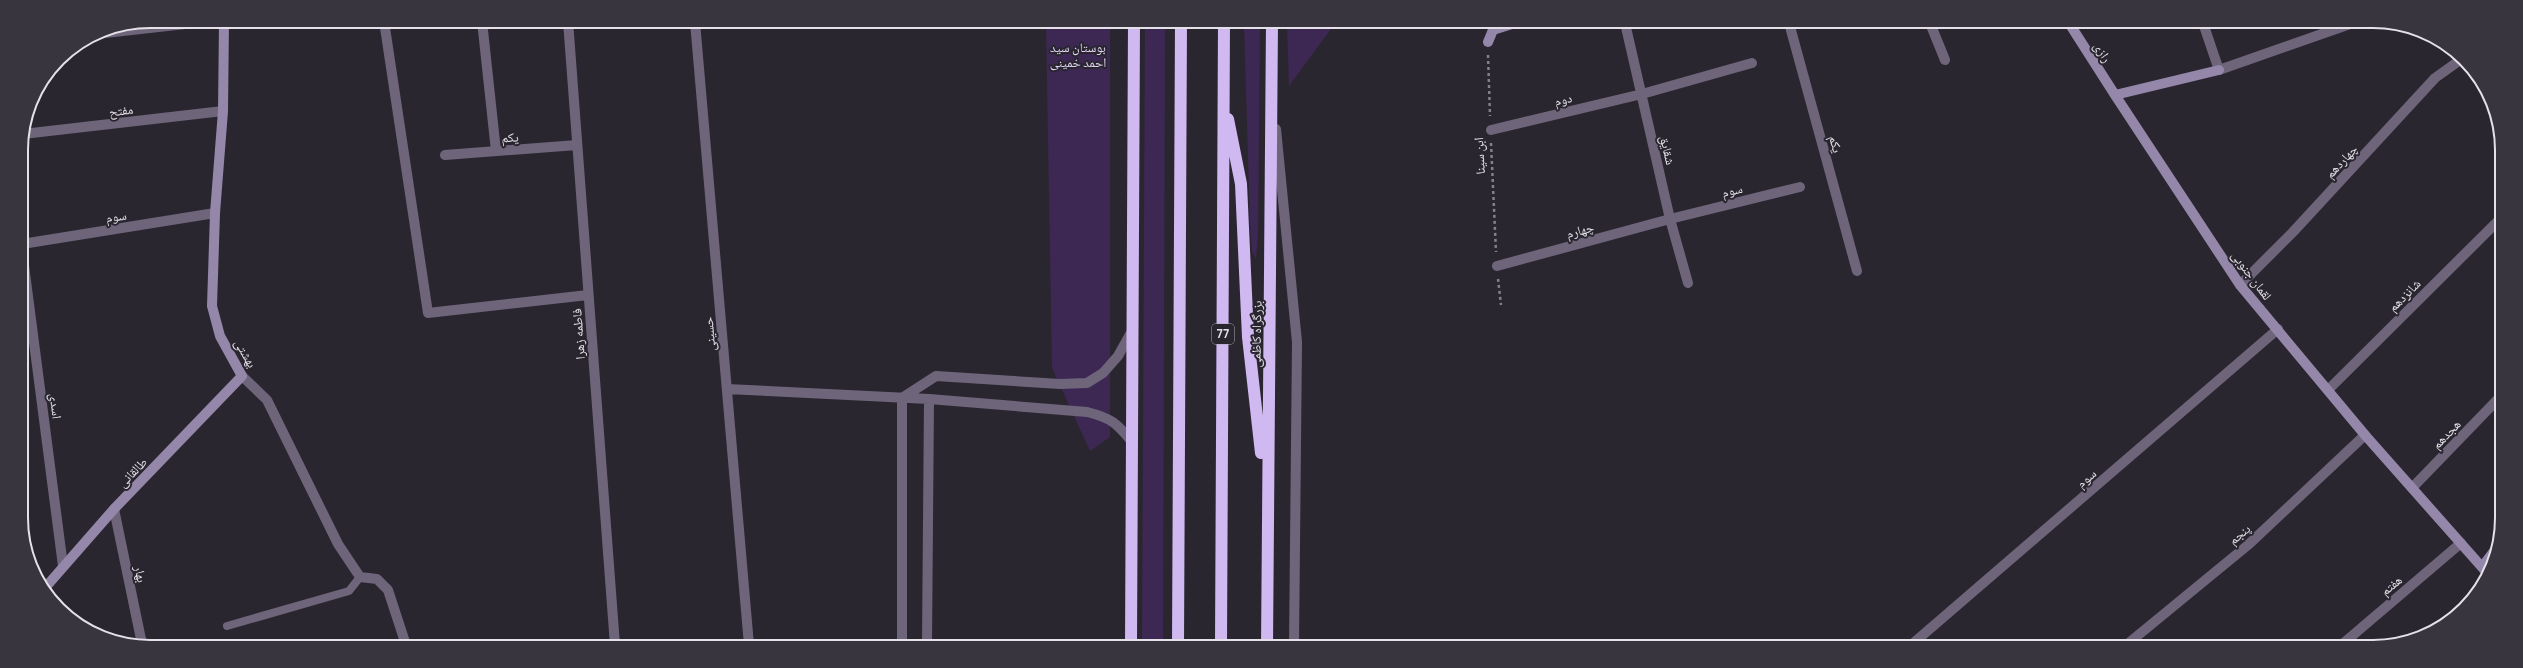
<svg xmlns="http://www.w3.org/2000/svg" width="2523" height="668" viewBox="0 0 2523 668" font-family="Manrope,'Noto Naskh Arabic',sans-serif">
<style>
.green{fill:#3d2854}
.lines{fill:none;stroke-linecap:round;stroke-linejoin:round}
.path{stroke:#838088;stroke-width:2.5;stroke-dasharray:3 3;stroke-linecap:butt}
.lane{stroke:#6e657b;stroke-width:8}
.street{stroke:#6e657b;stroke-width:10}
.secondary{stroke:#9587aa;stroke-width:10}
.highway{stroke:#d0b8f0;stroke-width:12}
.labels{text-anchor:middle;stroke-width:4;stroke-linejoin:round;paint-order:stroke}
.shield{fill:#2a2630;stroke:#aca9b1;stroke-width:1}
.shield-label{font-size:12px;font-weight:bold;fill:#e4e1e8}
.park-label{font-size:13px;fill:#e2d6f5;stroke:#2a2630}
.street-label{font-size:13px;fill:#e4e1e8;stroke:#2a2630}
.rim{fill:none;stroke:#e4e1e8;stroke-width:2}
</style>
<rect width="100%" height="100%" fill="#2a2630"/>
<path class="green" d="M1046 22H1110V437L1090 451 1052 368Z
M1145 22H1165L1163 646 1142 645Z
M1244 22H1260L1258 232 1256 259 1252 251 1250 223Z
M1287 22H1336L1289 86Z"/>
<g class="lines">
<path class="path" d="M1488 55 1490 116
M1491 143 1496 252
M1498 279 1501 305"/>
<path class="lane" d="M227 626 349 591 360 577"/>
<path class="street" d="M384 21 428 313 588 295
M482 21 496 151
M568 21 615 645
M695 22 749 645
M1625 23 1670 219 1688 283
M1789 23 1857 271
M1930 23 1945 60
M2203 23 2219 70 2353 23
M96 34 212 21
M1276 129 1297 342 1294 646
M1491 130 1642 94 1752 63
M23 134 223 111
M445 155 577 145
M22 244 215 213
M22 250 63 566
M1497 266 1670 219 1800 187
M2240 285 2293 232 2435 78 2463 58
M242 376 267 400 338 544 360 577 377 579 388 590 406 645
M727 389 929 399 1087 412C1111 418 1117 423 1132 442
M2328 390 2500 219
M902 398 936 376 1060 384 1087 383 1103 373 1118 356 1132 331
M902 398V645
M2412 488 2499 398
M114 509 142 644
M927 645 929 399
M1910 646 2278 329
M2125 646 2248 545 2365 435
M2339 647 2461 543"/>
<path class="secondary" d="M2069 23 2115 95
M1488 42 1493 30 1515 23
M2219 70 2115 95 2240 285 2365 435 2488 574
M2482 567 2498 546
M44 589 114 509 242 376 220 336 212 306 215 213 223 111 224 21"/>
<path class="highway" d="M1228 119 1241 184 1248 337 1261 453
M1131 645 1134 22
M1178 646 1181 22
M1221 646 1224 22
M1267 646 1272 22"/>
</g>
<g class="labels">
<rect class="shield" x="1212" y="324" width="22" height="20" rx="3"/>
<g class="shield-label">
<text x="1223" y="338">77</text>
</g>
<g class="park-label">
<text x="1078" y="52">بوستان سید<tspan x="1078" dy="15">احمد خمینی</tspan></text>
</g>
<g class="street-label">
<text transform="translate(2103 52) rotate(57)" y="5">رازی</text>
<text transform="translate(1563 99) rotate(-13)" y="5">دوم</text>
<text transform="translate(121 110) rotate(-7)" y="5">مفتح</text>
<text transform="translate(510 137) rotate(-4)" y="5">یکم</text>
<text transform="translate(1836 144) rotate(75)" y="5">یکم</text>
<text transform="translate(1668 150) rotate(77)" y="5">شقایق</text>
<text transform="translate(1479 156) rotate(-93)" y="5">ابن سینا</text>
<text transform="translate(2341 161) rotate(-47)" y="5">چهاردهم</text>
<text transform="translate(1732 190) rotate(-14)" y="5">سوم</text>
<text transform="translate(116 216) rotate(-9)" y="5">سوم</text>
<text transform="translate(1580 230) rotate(-15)" y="5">چهارم</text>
<text transform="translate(2252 275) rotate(53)" y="5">لقمان جنوبی</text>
<text transform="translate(2404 295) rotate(-45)" y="5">شانزدهم</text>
<text transform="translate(578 334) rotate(-94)" y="5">فاطمه زهرا</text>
<text transform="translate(709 334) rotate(-95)" y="5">حسینی</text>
<text transform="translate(1256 334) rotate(-89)" y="5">بزرگراه کاظمی</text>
<text transform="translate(246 353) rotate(60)" y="5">بهشتی</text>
<text transform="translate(56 406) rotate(83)" y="5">اسدی</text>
<text transform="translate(2446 434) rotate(-46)" y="5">هجدهم</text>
<text transform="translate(132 472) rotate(-46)" y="5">طالقانی</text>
<text transform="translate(2086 478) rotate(-41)" y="5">سوم</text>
<text transform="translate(2239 534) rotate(-41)" y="5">پنجم</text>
<text transform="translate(141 574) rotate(78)" y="5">بهار</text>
<text transform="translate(2391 585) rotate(-40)" y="5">هفتم</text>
</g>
</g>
<path d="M0 0H2523V668H0ZM150 28H2373A122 122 0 0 1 2495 150V518A122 122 0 0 1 2373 640H150A122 122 0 0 1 28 518V150A122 122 0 0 1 150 28Z" fill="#39353f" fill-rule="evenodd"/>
<path class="rim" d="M150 28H2373A122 122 0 0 1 2495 150V518A122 122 0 0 1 2373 640H150A122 122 0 0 1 28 518V150A122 122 0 0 1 150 28Z"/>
</svg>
